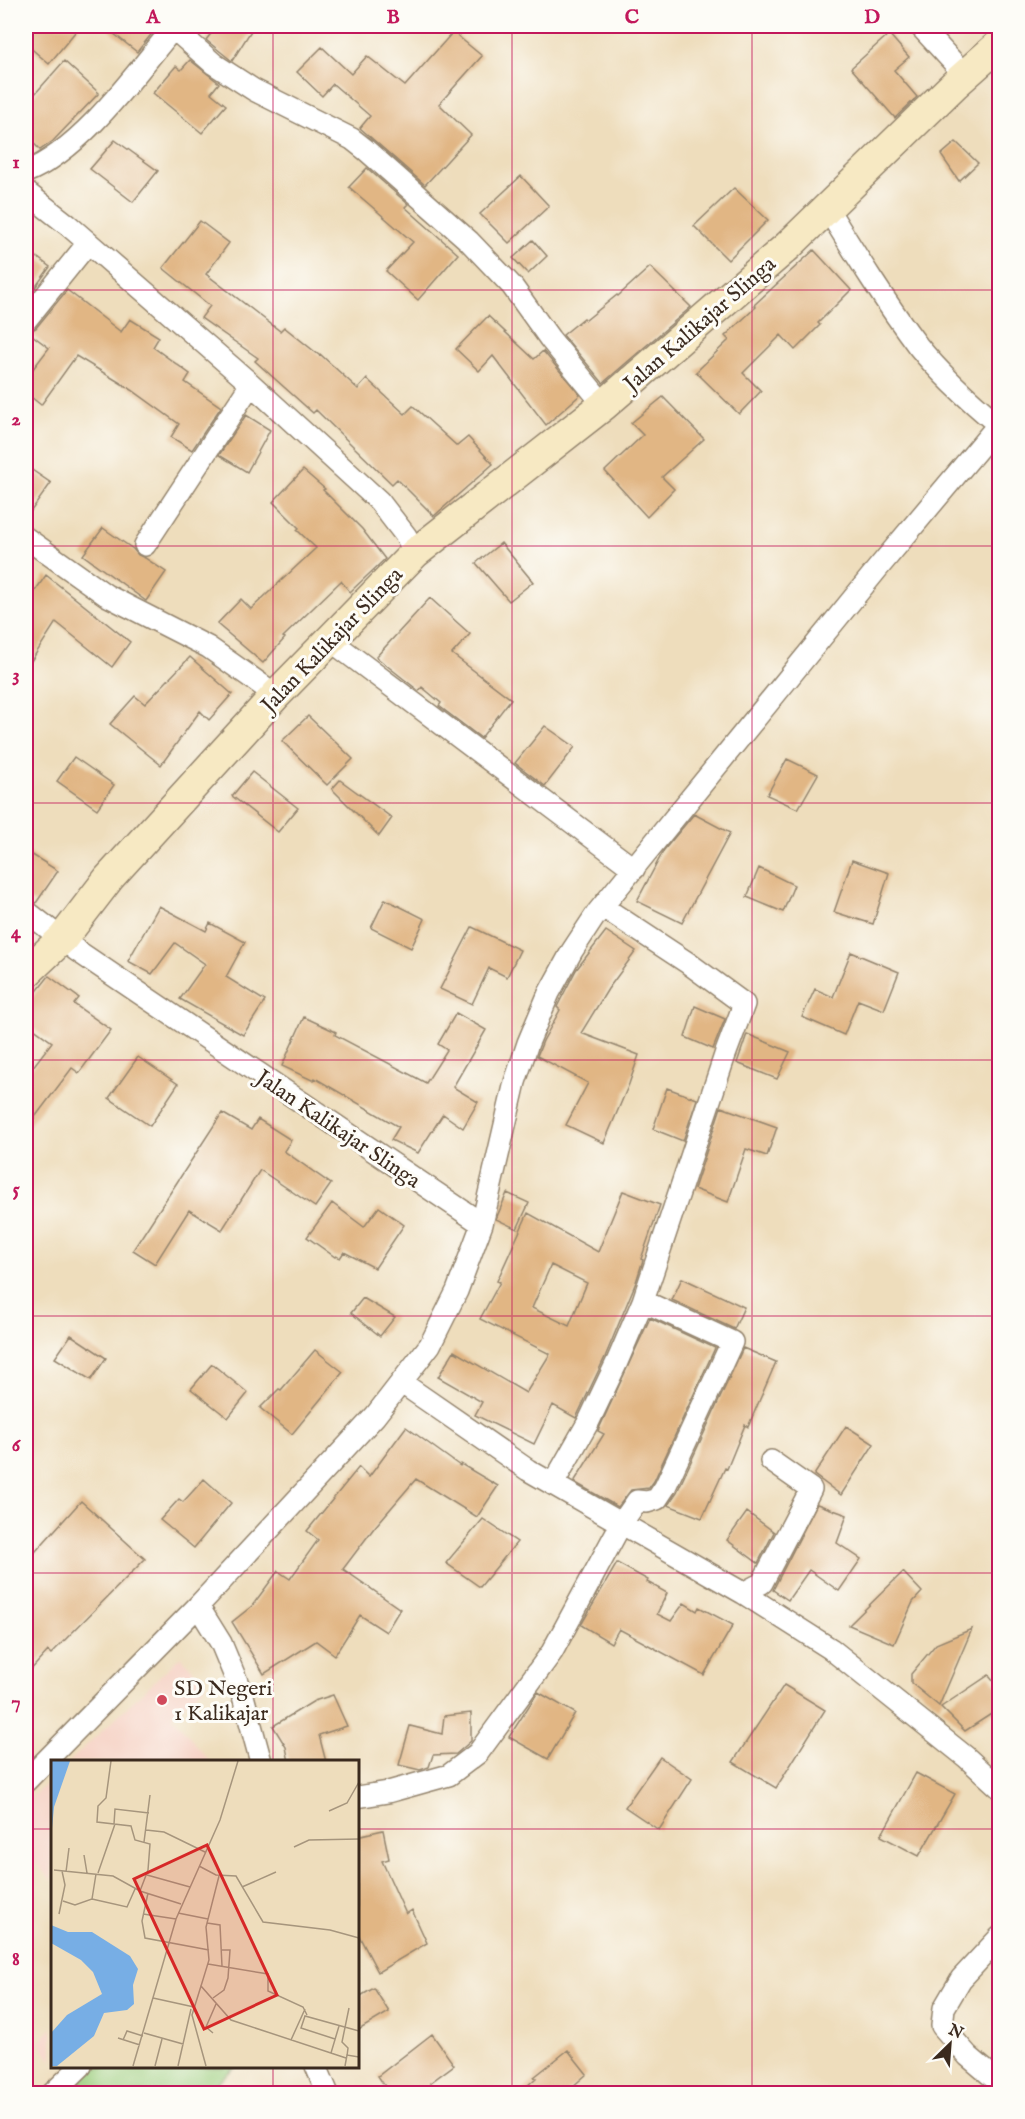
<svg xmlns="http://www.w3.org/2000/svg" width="1025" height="2119" viewBox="0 0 1025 2119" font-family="'IM FELL English',serif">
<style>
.built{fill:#f6d2c5}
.green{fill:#9cce7e;stroke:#6c7c4e;stroke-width:1.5}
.building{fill:#e1b684;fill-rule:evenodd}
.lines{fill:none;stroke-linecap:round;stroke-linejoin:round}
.street-casing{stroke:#94846d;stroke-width:24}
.secondary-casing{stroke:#94846d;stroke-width:33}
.street{stroke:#fff;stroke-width:21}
.secondary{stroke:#f7e9c3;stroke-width:30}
.grid{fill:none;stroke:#c2185b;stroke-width:1.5;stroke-opacity:0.55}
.poi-dot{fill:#d1495b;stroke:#fdfcf7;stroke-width:2}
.labels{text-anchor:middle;stroke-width:6;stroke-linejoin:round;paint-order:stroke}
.street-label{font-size:22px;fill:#3b2a1e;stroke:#fdfcf7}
.poi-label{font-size:22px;fill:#3b2a1e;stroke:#fdfcf7;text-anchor:start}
.inset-road{fill:none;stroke:#a6957d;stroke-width:1.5}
.view{fill:#d62828;fill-opacity:0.15;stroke:#d62828;stroke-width:3}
.inset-edge{fill:none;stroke:#3b2a1e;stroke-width:3}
.neatline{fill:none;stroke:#c2185b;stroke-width:2}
.grid-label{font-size:20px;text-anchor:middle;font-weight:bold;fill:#c2185b}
</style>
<rect width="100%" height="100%" fill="#fdfcf7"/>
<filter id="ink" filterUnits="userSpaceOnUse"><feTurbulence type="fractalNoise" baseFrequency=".0167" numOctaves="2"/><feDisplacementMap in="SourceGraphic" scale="12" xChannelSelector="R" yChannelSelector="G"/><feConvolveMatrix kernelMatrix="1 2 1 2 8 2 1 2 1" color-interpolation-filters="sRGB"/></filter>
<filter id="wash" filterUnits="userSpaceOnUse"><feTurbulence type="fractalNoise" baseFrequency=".008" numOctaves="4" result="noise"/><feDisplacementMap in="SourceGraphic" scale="24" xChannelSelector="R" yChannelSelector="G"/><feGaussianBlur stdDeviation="1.35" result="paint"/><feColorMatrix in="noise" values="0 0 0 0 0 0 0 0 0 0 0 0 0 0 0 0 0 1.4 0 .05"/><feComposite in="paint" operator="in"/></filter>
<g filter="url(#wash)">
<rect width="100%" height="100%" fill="#eeddbc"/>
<path class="built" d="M181 1656 206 1685 172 1716 210 1762H69Z
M52 1778V1881L26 1852V1803Z
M52 2028V2061L38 2043Z"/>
<path class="green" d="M94 2067H235L204 2093 64 2094Z"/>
<g id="blocks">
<path class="building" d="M26 26H80L49 64 26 44Z
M104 26H158L137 52Z
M217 26H254L232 61 206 40Z
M453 32 482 56 439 104 471 135 425 185 360 128 370 116 333 84 322 96 297 72 322 47 351 74 367 56 405 86Z
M889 34 909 57 894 70 917 97 895 118 851 68Z
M190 60 219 83 211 93 226 105 202 133 153 93 176 66 181 70Z
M64 61 99 93 53 141 40 150 26 135V104Z
M115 140 158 171 133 202 90 169Z
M956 142 978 163 959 181 941 155Z
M367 168 408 204 405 207 458 254 418 300 386 271 413 242 349 187Z
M521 176 549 206 509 243 480 214Z
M734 188 768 220 728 260 694 226Z
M200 221 229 243 206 274 280 331 284 327 319 355 320 354 358 389 367 379 405 414 413 406 457 446 468 437 493 464 434 516 397 479 392 484 316 410 313 413 255 361 258 358 201 318 210 306 163 268Z
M533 240 547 256 528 274 513 258Z
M26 249 50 267 26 300Z
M814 250 851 290 818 323 820 325 795 350 781 335 743 373 761 391 739 414 696 372 729 340 725 336 756 307 754 305Z
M650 267 691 307 603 383 563 335 584 318 586 320 617 295 618 296Z
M67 290 121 332 130 319 159 337 153 347 190 374 185 382 221 407 192 450 171 437 179 424 132 390 76 356 41 405 26 393V378L49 348 28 332 36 328Z
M488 316 534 359 543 351 580 395 546 425 493 356 479 371 456 349Z
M663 397 704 439 662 477 674 489 647 517 605 471 643 435 631 423Z
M246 415 270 430 247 472 219 455Z
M26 466 51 483 26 518Z
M303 470 325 489 323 490 362 529 385 559 350 592 341 581 283 637 285 638 263 663 217 624 241 599 251 609 316 548 297 530 299 528 273 502Z
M103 528 133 549 138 555 145 558 166 572 146 601 83 555Z
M501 543 533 582 509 601 476 563Z
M46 575 130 642 112 667 56 622 26 669V604Z
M430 598 470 634 452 654 511 699 481 738 439 706 441 703 422 687 419 691 376 657Z
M190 657 232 694 209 720 200 711 161 765 110 724 135 696 145 704Z
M308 716 353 759 327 785 282 741Z
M545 726 575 747 545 786 515 763Z
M74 757 114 785 97 809 57 781Z
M787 759 818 774 798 809 767 795Z
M252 772 298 808 278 832 232 796Z
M340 780 392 818 379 836 332 789Z
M694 814 730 833 682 923 637 901 664 850Z
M26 851 58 871 36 903 26 899Z
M852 860 889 873 873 924 834 912Z
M759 868 794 885 783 912 747 897Z
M385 899 425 919 411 948 371 928Z
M159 906 206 931 210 923 245 942 226 977 265 1001 243 1035 180 999 205 964 175 943 152 974 128 961Z
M472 927 520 950 507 977 489 968 472 1004 440 989Z
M606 931 636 951 608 989 581 1033 639 1055 629 1084 604 1143 566 1125 588 1083 537 1056 543 1041 560 1010 557 1007 561 999 576 970Z
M851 952 899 972 884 1010 858 1000 844 1035 802 1017 815 989 833 997Z
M49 976 79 998 74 1004 111 1030 79 1073 72 1068 26 1129V1076L52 1042 26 1023V1005Z
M695 1006 725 1019 713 1049 685 1037Z
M456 1013 486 1030 453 1087 478 1102 463 1128 443 1114 418 1153 391 1140 399 1127 315 1078 314 1081 282 1066 304 1017 336 1032 335 1035 426 1083 447 1050 438 1044Z
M747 1034 790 1052 777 1079 737 1063Z
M138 1057 178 1084 150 1126 109 1098Z
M667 1088 697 1099 683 1141 653 1129Z
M721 1107 777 1127 767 1156 746 1149 728 1202 694 1189Z
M222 1113 251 1130 258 1119 291 1140 284 1151 331 1184 315 1207 260 1170 222 1230 189 1210 155 1264 133 1250Z
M623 1191 660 1205 641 1259 643 1260 636 1282 605 1357 576 1418 553 1405 534 1444 475 1415 482 1402 438 1377 454 1351 526 1393 550 1354 480 1319 500 1282 497 1281 528 1213 598 1252ZM551 1265 587 1283 569 1326 532 1308Z
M507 1193 529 1203 517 1229 496 1219Z
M332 1203 364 1227 379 1207 404 1225 375 1268 344 1252 340 1258 336 1256 335 1257 307 1237Z
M682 1278 744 1307 734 1329 672 1300Z
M363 1298 395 1317 380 1336 351 1313Z
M650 1318 715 1348 654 1481 649 1488 631 1490 618 1507 574 1482 604 1434 598 1431Z
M71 1335 106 1358 91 1380 55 1358Z
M743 1348 776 1362 748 1427 745 1425 727 1469 725 1468 702 1518 668 1505 677 1492Z
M315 1350 343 1372 292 1434 260 1408 279 1389 281 1390Z
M212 1364 248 1393 228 1418 191 1389Z
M846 1426 874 1444 841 1495 814 1475Z
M406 1427 460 1466 461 1464 498 1486 477 1517 416 1479 374 1528 343 1569 400 1609 386 1632 360 1615 335 1655 316 1641 264 1674 232 1622 252 1606 278 1571 290 1579 318 1540 307 1531 359 1467 369 1477Z
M204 1479 231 1503 194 1548 160 1520 179 1499 183 1502Z
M81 1501 145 1559 51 1654 48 1651 26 1675V1562Z
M817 1504 847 1515 837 1543 861 1559 839 1591 809 1570 788 1600 773 1590Z
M747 1512 774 1532 758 1563 727 1540Z
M483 1519 517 1542 480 1587 446 1563Z
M617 1563 648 1580 647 1582 667 1593 657 1614 671 1621 684 1603 697 1611 699 1607 733 1625 704 1675 619 1629 611 1643 581 1625Z
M903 1572 922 1592 913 1602 894 1644 849 1625Z
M972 1629 939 1706 911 1683V1674L936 1644Z
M989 1675 999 1687V1709L965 1731 941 1707Z
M784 1685 825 1710 776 1788 733 1762Z
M538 1692 575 1713 548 1759 509 1737Z
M333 1695 347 1726 319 1735 326 1762H289L286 1747 273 1726 314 1701Z
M471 1713V1741L456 1754 433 1755 429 1767 420 1770 399 1765 410 1726 442 1734 444 1716Z
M660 1757 692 1779 659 1830 625 1807Z
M916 1773 955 1794 919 1856 881 1836Z
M383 1830 389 1859 382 1861 406 1914 412 1910 427 1943 378 1972 357 1932V1836Z
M374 1988 389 2012 357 2031V1998Z
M432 2034 454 2065 430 2083 438 2094H390L378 2076Z
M568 2050 587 2074 564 2094H518L536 2078 534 2077Z"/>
</g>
</g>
<g filter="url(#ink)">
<use href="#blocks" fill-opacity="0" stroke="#94846d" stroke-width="1.5"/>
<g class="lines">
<g class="street-casing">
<path id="street" d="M920 26 965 75
M173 28 214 64 254 90 352 139 366 150 469 241 512 286 550 339 604 405
M26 172C82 150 136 73 175 26
M26 192 68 225 251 384 379 501 406 536 415 553
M827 208C856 255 885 302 918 346 942 376 971 402 1000 426
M26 320 88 243
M26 538 106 595 208 647 276 695
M145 545 251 384
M330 640 634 869
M26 911 76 950 138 992 482 1224
M402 1383 528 1470 743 1593 831 1649 966 1757 1000 1788
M553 1484 589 1421 617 1362 643 1301 725 1055 744 1004 688 963 603 907
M743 1593 762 1583 811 1489 771 1461
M261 1762 243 1696 221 1643 198 1606 375 1416 430 1345 457 1291 482 1224 515 1082 528 1043 549 993 572 951 597 913 878 568 998 425
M26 1781 198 1606
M357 1797 388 1792 449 1775 478 1753 552 1652 621 1524 637 1501 647 1502 657 1499 665 1487 732 1342 643 1301
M1000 1937 961 1979 944 2008 942 2026 968 2056 1000 2083
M316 2066 328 2094
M52 2094 81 2066"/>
</g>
<g class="secondary-casing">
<path id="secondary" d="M26 973 63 938 109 878 276 695 415 553 604 405 788 246 955 84 1000 44"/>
</g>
<use href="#street" class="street"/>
<use href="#secondary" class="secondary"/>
</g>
</g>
<path class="grid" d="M273 26V1762M512 26V2094M752 26V2094M26 290H1000M26 546H1000M26 803H1000M26 1060H1000M26 1316H1000M26 1573H1000M26 1829H52M357 1829H1000M273 2066V2094"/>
<circle class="poi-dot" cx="162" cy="1700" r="6"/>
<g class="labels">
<g class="street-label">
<text transform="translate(699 323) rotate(-41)" y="8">Jalan Kalikajar Slinga</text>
<text transform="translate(331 639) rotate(-46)" y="8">Jalan Kalikajar Slinga</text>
<text transform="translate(339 1128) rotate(34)" y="8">Jalan Kalikajar Slinga</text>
</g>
<g class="poi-label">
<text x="174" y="1695">SD Negeri<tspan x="174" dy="25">1 Kalikajar</tspan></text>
</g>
</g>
<g transform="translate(51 1760)">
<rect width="308" height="308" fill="#eeddbc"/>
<path d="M0 1H19L3 47 0 79ZM0 165 17 172H41L79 196 87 209 82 225 83 244 76 250 53 253 43 276 6 306H0V273L16 255 51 234 42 212 30 200 0 183Z" fill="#77aee5"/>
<path class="inset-road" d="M60 1 55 38 47 46 46 62 80 66 84 80 99 84 97 110 89 131M278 51 296 43 308 22M63 64 64 49 98 53M95 70 113 72 154 92M93 82 99 35M243 87 258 80 308 79M33 95 36 113M148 106 165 115 185 116 212 162 279 170 308 178M3 110 62 116 89 131 130 144M15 112 18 88M47 113 64 64M96 115 139 127M168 116 155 167 158 200 150 226 180 260 295 298M191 127 225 112M97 133 91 161 94 178 158 190M41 139 76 147 84 129M12 141 24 145 41 139 45 114M127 153 157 159M8 154 14 125 11 111M92 154 125 159M156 163 169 165 171 206M157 204 217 214V231L252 247 256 255M150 226 141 255 155 306M102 238 143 247M162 238 173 230 177 218 179 190H171M93 273 132 284 140 249M162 273 155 267 165 244M67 278 89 285M284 279 250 268 254 256 308 271M72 280 76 271 92 276M240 280 254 249M280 293 288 266M296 296 297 288 291 282 298 248M82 306 125 159 169 60 187 1M104 306 111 279M127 306 132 284M294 306 296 295 308 297"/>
<path class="view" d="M156 85 226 235 153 269 83 119Z"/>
<rect width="308" height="308" class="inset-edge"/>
</g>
<rect width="1025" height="2119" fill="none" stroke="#fdfcf7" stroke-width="66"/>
<g transform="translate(950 2044) rotate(25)" stroke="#fdfcf7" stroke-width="4.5" paint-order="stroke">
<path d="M0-4.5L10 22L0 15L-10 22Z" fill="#3b2a1e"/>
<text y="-9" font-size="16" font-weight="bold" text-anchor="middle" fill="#3b2a1e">N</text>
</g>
<rect x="33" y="33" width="959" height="2053" class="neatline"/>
<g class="grid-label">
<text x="153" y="23">A</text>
<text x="393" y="23">B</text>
<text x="632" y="23">C</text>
<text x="872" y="23">D</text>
<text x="16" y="168">1</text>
<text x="16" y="425">2</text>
<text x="16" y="681">3</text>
<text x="16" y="938">4</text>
<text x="16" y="1195">5</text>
<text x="16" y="1451">6</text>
<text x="16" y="1708">7</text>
<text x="16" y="1965">8</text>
</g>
</svg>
